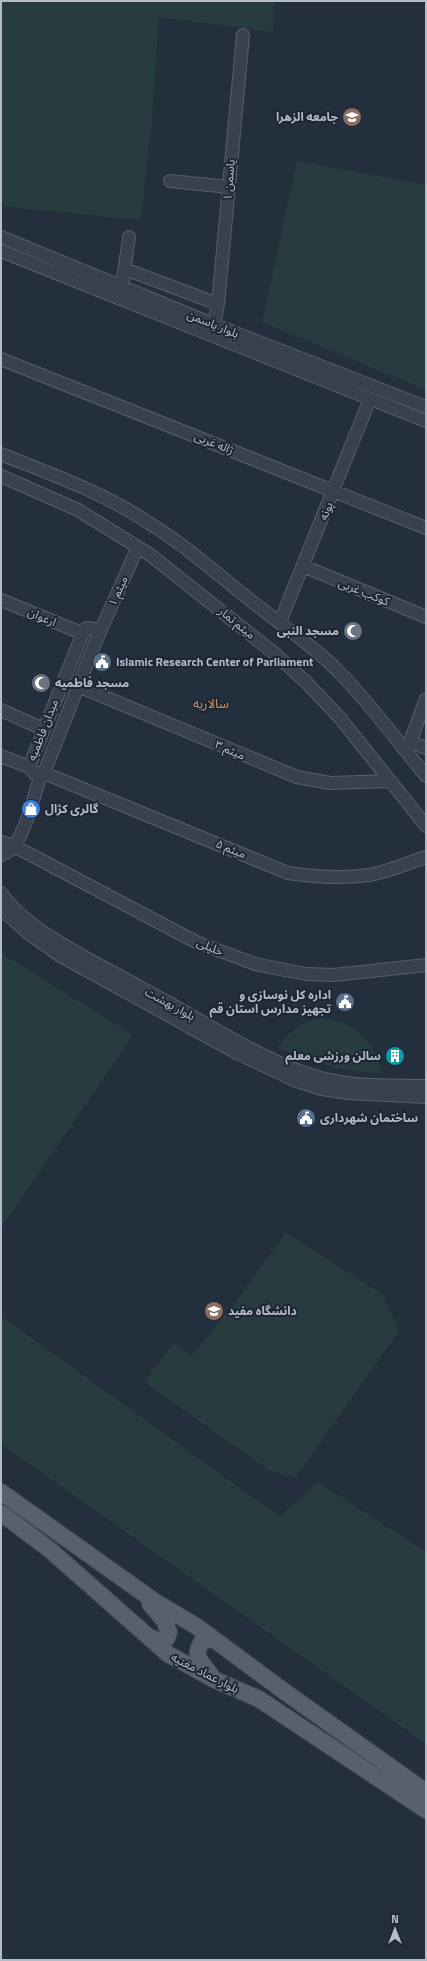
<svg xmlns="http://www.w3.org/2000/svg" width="427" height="1961" viewBox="0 0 427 1961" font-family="'Titillium Web','Noto Sans Arabic',sans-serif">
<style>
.green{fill:#263c3f}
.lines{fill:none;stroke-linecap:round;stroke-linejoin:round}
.minor-casing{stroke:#565f6c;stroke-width:14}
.major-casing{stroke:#414a57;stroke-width:18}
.minor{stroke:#38414e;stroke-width:12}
.major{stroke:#56606e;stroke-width:16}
.labels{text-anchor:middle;stroke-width:4;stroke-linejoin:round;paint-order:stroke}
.poi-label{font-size:12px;font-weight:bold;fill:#b4bcc9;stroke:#1d2633;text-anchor:start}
.street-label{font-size:12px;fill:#b4bcc9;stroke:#1d2633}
.neighbourhood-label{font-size:13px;fill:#d59563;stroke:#1d2633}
</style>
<rect width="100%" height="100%" fill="#242f3e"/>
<path class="green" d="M1 1H274L273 32 159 17 152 118 141 220 10 207 1 206Z
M297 161 426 185V390L262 322Z
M1 953 133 1035 1 1228Z
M322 1018C354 1021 377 1042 381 1074L336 1068 277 1048C290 1032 301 1021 322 1018Z
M286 1233 382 1294 399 1331 295 1478 270 1471 144 1382 175 1342 191 1357 237 1300Z
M1 1316 280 1517 318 1482 426 1552V1744L1 1444Z"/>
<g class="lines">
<g class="minor-casing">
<path id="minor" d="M170 181 229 187
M1 237 215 325 426 407
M1 251 426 421
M125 269 218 304
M122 287 129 237
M213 332 218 304 243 35
M1 359 426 528
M1 454C51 474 104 493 149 523 185 545 217 574 250 600 280 624 314 646 341 674 372 706 398 742 426 776
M1 476 78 510 149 554 274 653 306 682 340 718 426 826
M303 566 426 617
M1 600 82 633
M280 622 370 399
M87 628 94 629 98 636 44 773 35 774 29 767 84 630Z
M98 636 138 547
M78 686 297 777 330 783 390 781
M1 710 43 729
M410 742 426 748
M402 747 410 742 426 699
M1 756 29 767
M44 773 288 873C315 877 342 879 369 875 388 872 408 863 426 857
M1 842 14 846 196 942 255 964 306 974 334 975 426 965
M1 855C6 853 11 851 14 846 27 828 34 796 41 774
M1 893C24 925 62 944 95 963 120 976 145 990 169 1003 214 1028 271 1065 321 1078 355 1087 391 1085 426 1086
M1 909 27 932 59 955 237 1053 294 1080 322 1089 348 1093 426 1097"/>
</g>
<g class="major-casing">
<path id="major" d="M1 1492 157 1603 196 1626 285 1692 426 1792
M1 1513 49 1549 168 1654 213 1679 259 1699 426 1810
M150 1604 164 1620 169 1632 167 1638 161 1641 151 1638
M211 1675C200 1660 192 1657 203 1640L213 1639"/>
</g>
<use href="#minor" class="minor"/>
<use href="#major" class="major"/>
</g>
<defs>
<g id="university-disc" transform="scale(1)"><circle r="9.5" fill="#8d6e63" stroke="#1d2633"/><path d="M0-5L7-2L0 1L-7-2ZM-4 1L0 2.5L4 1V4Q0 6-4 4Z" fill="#fff"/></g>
<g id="mosque-disc" transform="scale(1)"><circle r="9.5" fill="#6b7280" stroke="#1d2633"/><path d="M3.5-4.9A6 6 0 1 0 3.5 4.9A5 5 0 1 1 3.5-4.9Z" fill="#fff"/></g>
<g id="civic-disc" transform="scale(1)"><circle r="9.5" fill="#5c6f8a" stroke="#1d2633"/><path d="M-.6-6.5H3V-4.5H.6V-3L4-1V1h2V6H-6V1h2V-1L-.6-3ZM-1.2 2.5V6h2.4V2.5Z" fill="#fff"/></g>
<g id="shop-disc" transform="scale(1)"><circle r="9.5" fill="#3f7fe0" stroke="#1d2633"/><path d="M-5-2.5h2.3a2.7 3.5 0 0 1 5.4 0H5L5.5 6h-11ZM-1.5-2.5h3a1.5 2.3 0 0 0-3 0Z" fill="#fff"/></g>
<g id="building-disc" transform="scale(1)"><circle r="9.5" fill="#0f9aa8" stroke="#1d2633"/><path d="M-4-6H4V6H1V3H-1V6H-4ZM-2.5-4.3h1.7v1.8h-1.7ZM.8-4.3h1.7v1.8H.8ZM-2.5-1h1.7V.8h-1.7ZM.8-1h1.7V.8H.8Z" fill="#fff"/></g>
</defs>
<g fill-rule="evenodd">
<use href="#university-disc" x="352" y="117"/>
<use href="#mosque-disc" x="353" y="631"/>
<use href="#civic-disc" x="102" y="662"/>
<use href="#mosque-disc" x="41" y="683"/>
<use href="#shop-disc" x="31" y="809"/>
<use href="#civic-disc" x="345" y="1002"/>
<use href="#building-disc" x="395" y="1056"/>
<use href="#civic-disc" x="306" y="1118"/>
<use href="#university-disc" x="214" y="1311"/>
</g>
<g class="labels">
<g class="poi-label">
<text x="338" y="121" text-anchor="end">جامعه الزهرا</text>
<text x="339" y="635" text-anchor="end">مسجد النبی</text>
<text x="116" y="666">Islamic Research Center of Parliament</text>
<text x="55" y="687">مسجد فاطمیه</text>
<text x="45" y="813">گالری کژال</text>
<text x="331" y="999" text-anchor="end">اداره کل نوسازی و<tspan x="331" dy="14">تجهیز مدارس استان قم</tspan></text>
<text x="381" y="1060" text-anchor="end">سالن ورزشی معلم</text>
<text x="320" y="1122">ساختمان شهرداری</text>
<text x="228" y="1315">دانشگاه مفید</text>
</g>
<g class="street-label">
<text transform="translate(229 180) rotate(-85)" y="4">یاسمن ۱</text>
<text transform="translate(213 324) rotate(22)" y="4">بلوار یاسمن</text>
<text transform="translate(214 443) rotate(22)" y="4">ژاله غربی</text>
<text transform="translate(326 511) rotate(-68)" y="4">پونه</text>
<text transform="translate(118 591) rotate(-66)" y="4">میثم ۱</text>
<text transform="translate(364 592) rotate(22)" y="4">کوکب غربی</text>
<text transform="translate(42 617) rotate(23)" y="4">ارغوان</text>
<text transform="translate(237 623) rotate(39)" y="4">میثم تمار</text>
<text transform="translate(43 730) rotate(-69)" y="4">میدان فاطمیه</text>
<text transform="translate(230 750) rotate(23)" y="4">میثم ۳</text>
<text transform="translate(231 849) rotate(22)" y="4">میثم ۵</text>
<text transform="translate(210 947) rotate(23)" y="4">خلیلی</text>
<text transform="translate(170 1004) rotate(29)" y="4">بلوار بهشت</text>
<text transform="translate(205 1673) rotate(27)" y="4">بلوار عماد مغنیه</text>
</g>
<g class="neighbourhood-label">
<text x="211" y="708">سالاریه</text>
</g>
</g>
<rect width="427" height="1961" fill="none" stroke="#b4bcc9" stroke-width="4"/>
<g transform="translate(395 1929)" stroke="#1d2633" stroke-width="3" paint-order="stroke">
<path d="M0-3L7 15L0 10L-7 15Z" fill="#b4bcc9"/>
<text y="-6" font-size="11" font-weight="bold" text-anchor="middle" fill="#b4bcc9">N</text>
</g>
</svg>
